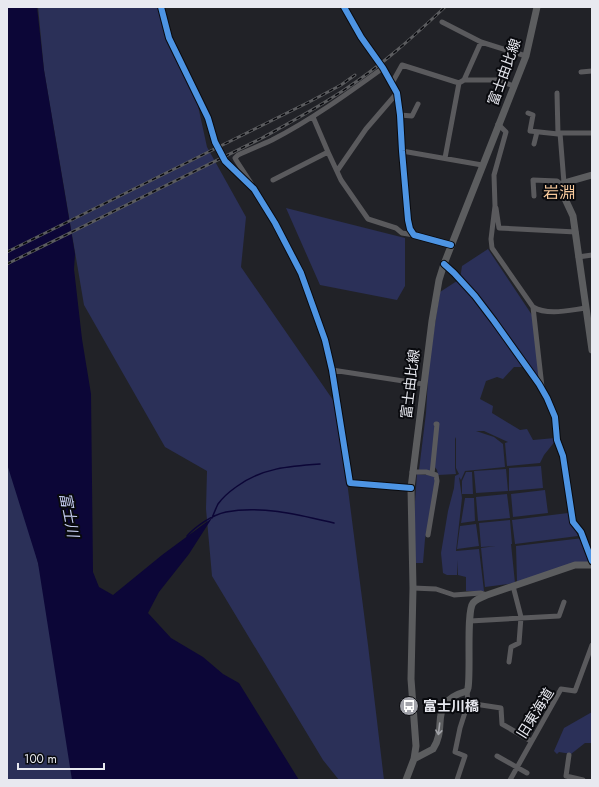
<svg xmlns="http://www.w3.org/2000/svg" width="599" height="787" viewBox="0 0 599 787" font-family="Jost,'Noto Sans JP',sans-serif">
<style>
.green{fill:#2b3058}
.water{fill:#0c0637}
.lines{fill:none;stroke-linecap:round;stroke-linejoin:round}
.stream{stroke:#0c0637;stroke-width:1.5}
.minor-tunnel{stroke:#3f4045;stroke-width:5;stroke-dasharray:5 2.5;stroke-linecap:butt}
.minor{stroke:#5a5a5d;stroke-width:5}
.tertiary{stroke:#5a5a5d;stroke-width:6}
.secondary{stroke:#5c5d5f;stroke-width:7}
.rail-casing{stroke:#5b5c5f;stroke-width:3}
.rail{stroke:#090a0e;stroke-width:1.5;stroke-dasharray:4.5;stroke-linecap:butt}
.cycleway-casing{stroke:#090a0e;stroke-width:8}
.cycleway{stroke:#4d94e3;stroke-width:6}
.oneway{stroke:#a2a3a8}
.labels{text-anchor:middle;stroke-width:4;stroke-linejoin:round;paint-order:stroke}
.street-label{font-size:14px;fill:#e8e9f0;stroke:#090a0e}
.poi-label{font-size:14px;font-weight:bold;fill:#e8e9f0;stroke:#090a0e;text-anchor:start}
.water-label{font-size:15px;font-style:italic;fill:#c8cff4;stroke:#090a0e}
.quarter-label{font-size:16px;fill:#f8ca9c;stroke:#090a0e}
</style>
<rect width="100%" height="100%" fill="#212227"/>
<path class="green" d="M38 7H158L195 92 207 147 246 217 241 267 333 400 344 458 368 645 384 780H339L323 760 212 576 206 509 207 471 165 447 84 305 44 70Z
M286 208 405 238V286L397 300 320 285Z
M488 249 532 315 541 377 523 367H514L503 379 497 377 486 381 480 399 493 406 492 413 520 430 527 429 533 440 555 438 556 440 544 455 540 463 507 466 505 443 508 442 484 431H476L494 437 503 444 505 467 465 471 461 480 459 477 462 498 456 551 479 549 484 591H466V577L458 575 457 560V575H447L443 573 441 553 448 511 454 488 455 476 459 474 456 468V439L455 437V468L456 474 438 475 437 470 434 466 432 470 437 480 425 539 423 563H415V501L417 474 426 475V470H419L426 413 429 362 440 292 460 279 462 266Z
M7 446 23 501 72 703 75 780H7Z
M541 466 543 488 509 491V468Z
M506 469 508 491 476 493 474 471Z
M466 472H472L473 494H462V481Z
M545 490 548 513 513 517 511 494Z
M507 494 510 518 478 521 476 497Z
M465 498H474L475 521 461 523Z
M568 513 578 536 515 544 512 520Z
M510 520 512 544H511L515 583 485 587 481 548 496 546 481 547 479 523Z
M476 524 479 546 457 549 460 526Z
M583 538 590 563 517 582 516 546Z
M592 712V743H585L571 754 559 752 557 754 554 751 564 728Z"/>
<path class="water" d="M7 7H37L44 70 75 254 74 269 82 339 91 394 93 572 99 587 113 595 162 555 212 518 189 554 159 592 148 613 171 638 203 657 223 674 239 683 299 780H72L38 563 7 464Z"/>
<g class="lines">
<path class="stream" d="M212 518C214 513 216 508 218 504 223 497 229 492 236 487 261 468 290 466 320 464
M187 536C196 526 212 515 226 512 261 505 300 515 334 523"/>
<path class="minor-tunnel" d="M372 54 383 68
M215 142 225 161"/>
<path class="minor" d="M161 7 169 38 208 118 215 142
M344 7 361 37 372 54
M442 22 481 42 526 56
M581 72 592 71
M464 80H497L514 86
M392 83 402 65 459 83 464 80 481 42
M557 93 558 134H559
M528 113 533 115 530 131 558 134
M400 115 412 116 418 104
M313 117 328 152 341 180 368 219 396 228 402 233 414 235
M498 124 506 132 494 175 495 206 491 239 492 248 533 307C548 316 570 310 586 308
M534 144 537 132
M402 151 482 165
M445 158 459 83
M225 161 254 189 275 223 301 273 325 340 332 370 350 483
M337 171 366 129 397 93
M273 180 328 152
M564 183 560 133H592
M251 186V183L236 160 235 158 238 155C249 150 261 145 272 140 311 120 347 94 383 68L397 93 400 115 402 151 408 220 410 229 414 235 451 245
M534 196 533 180 557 181 562 185
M496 208 499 228 576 232
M578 257 592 255
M444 264 454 273 475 296 494 321 539 384 547 398 555 417 557 440 563 456 573 522 581 532 592 561
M533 307 542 387
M332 370 423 384
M412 472H426L436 475 437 481 428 535
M432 474 437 424H436
M413 588 436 589 454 595 481 593 487 595
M470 621 559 616 564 602
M509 662 511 647 519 643 521 617 513 586
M468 703 501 708 502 724 531 741
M569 755 566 776 583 780
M497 756 527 773
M457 780 465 756 455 752 460 728 468 703 467 691
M510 780 561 689 575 691 592 645"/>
<path class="tertiary" d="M350 483 411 488"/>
<path class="secondary" d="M592 175 564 183 562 185 560 188 573 216 592 350
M414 759 433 749C449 725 426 703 467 691L468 688C471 672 466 612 473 603 476 599 482 597 487 595L575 565H592
M406 780 414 759 416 746 411 679 413 588 411 488 432 321 439 280 444 264 526 56 537 7"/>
<g class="rail-casing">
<path id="rail" d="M7 252 311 101 341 85 355 75
M7 264 262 138C289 123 317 108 344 90 381 66 413 37 445 7"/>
</g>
<use href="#rail" class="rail"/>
<g class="cycleway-casing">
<path id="cycleway" d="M161 7 169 38 208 118 215 142 225 161 254 189 275 223 301 273 325 340 332 370 350 483 411 488
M344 7 361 37 383 68 397 93 400 115 402 151 408 220 410 229 414 235 451 245
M444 264 454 273 475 296 494 321 539 384 547 398 555 417 557 440 563 456 573 522 581 532 592 561"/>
</g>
<use href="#cycleway" class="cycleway"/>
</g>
<defs><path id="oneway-shaft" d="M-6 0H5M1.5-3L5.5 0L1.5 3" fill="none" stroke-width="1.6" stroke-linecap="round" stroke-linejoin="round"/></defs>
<use class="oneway" href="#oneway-shaft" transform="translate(439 729) rotate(97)"/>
<defs>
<g id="bus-disc" transform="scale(1)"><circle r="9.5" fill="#a2a3aa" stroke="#090a0e"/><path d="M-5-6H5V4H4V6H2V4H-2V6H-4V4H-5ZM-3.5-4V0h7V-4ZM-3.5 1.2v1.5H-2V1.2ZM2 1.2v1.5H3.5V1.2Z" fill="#fff"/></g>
</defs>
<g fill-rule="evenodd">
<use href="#bus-disc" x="409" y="706"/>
</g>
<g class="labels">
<g class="street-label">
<text transform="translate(504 72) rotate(-70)" y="5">富士由比線</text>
<text transform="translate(410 384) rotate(-83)" y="5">富士由比線</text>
<text transform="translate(535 713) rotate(-58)" y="5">旧東海道</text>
</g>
<g class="poi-label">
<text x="423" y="711">富士川橋</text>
</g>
<g class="water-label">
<text transform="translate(69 515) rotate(79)" y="5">富士川</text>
</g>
<g class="quarter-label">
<text x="559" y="198">岩淵</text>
</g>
</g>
<rect width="599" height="787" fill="none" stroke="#e8e9f0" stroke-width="16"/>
<path d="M18 763v6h86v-6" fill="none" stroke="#e8e9f0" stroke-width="2"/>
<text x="24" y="763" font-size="12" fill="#e8e9f0" stroke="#090a0e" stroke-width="3" paint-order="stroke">100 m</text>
</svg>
